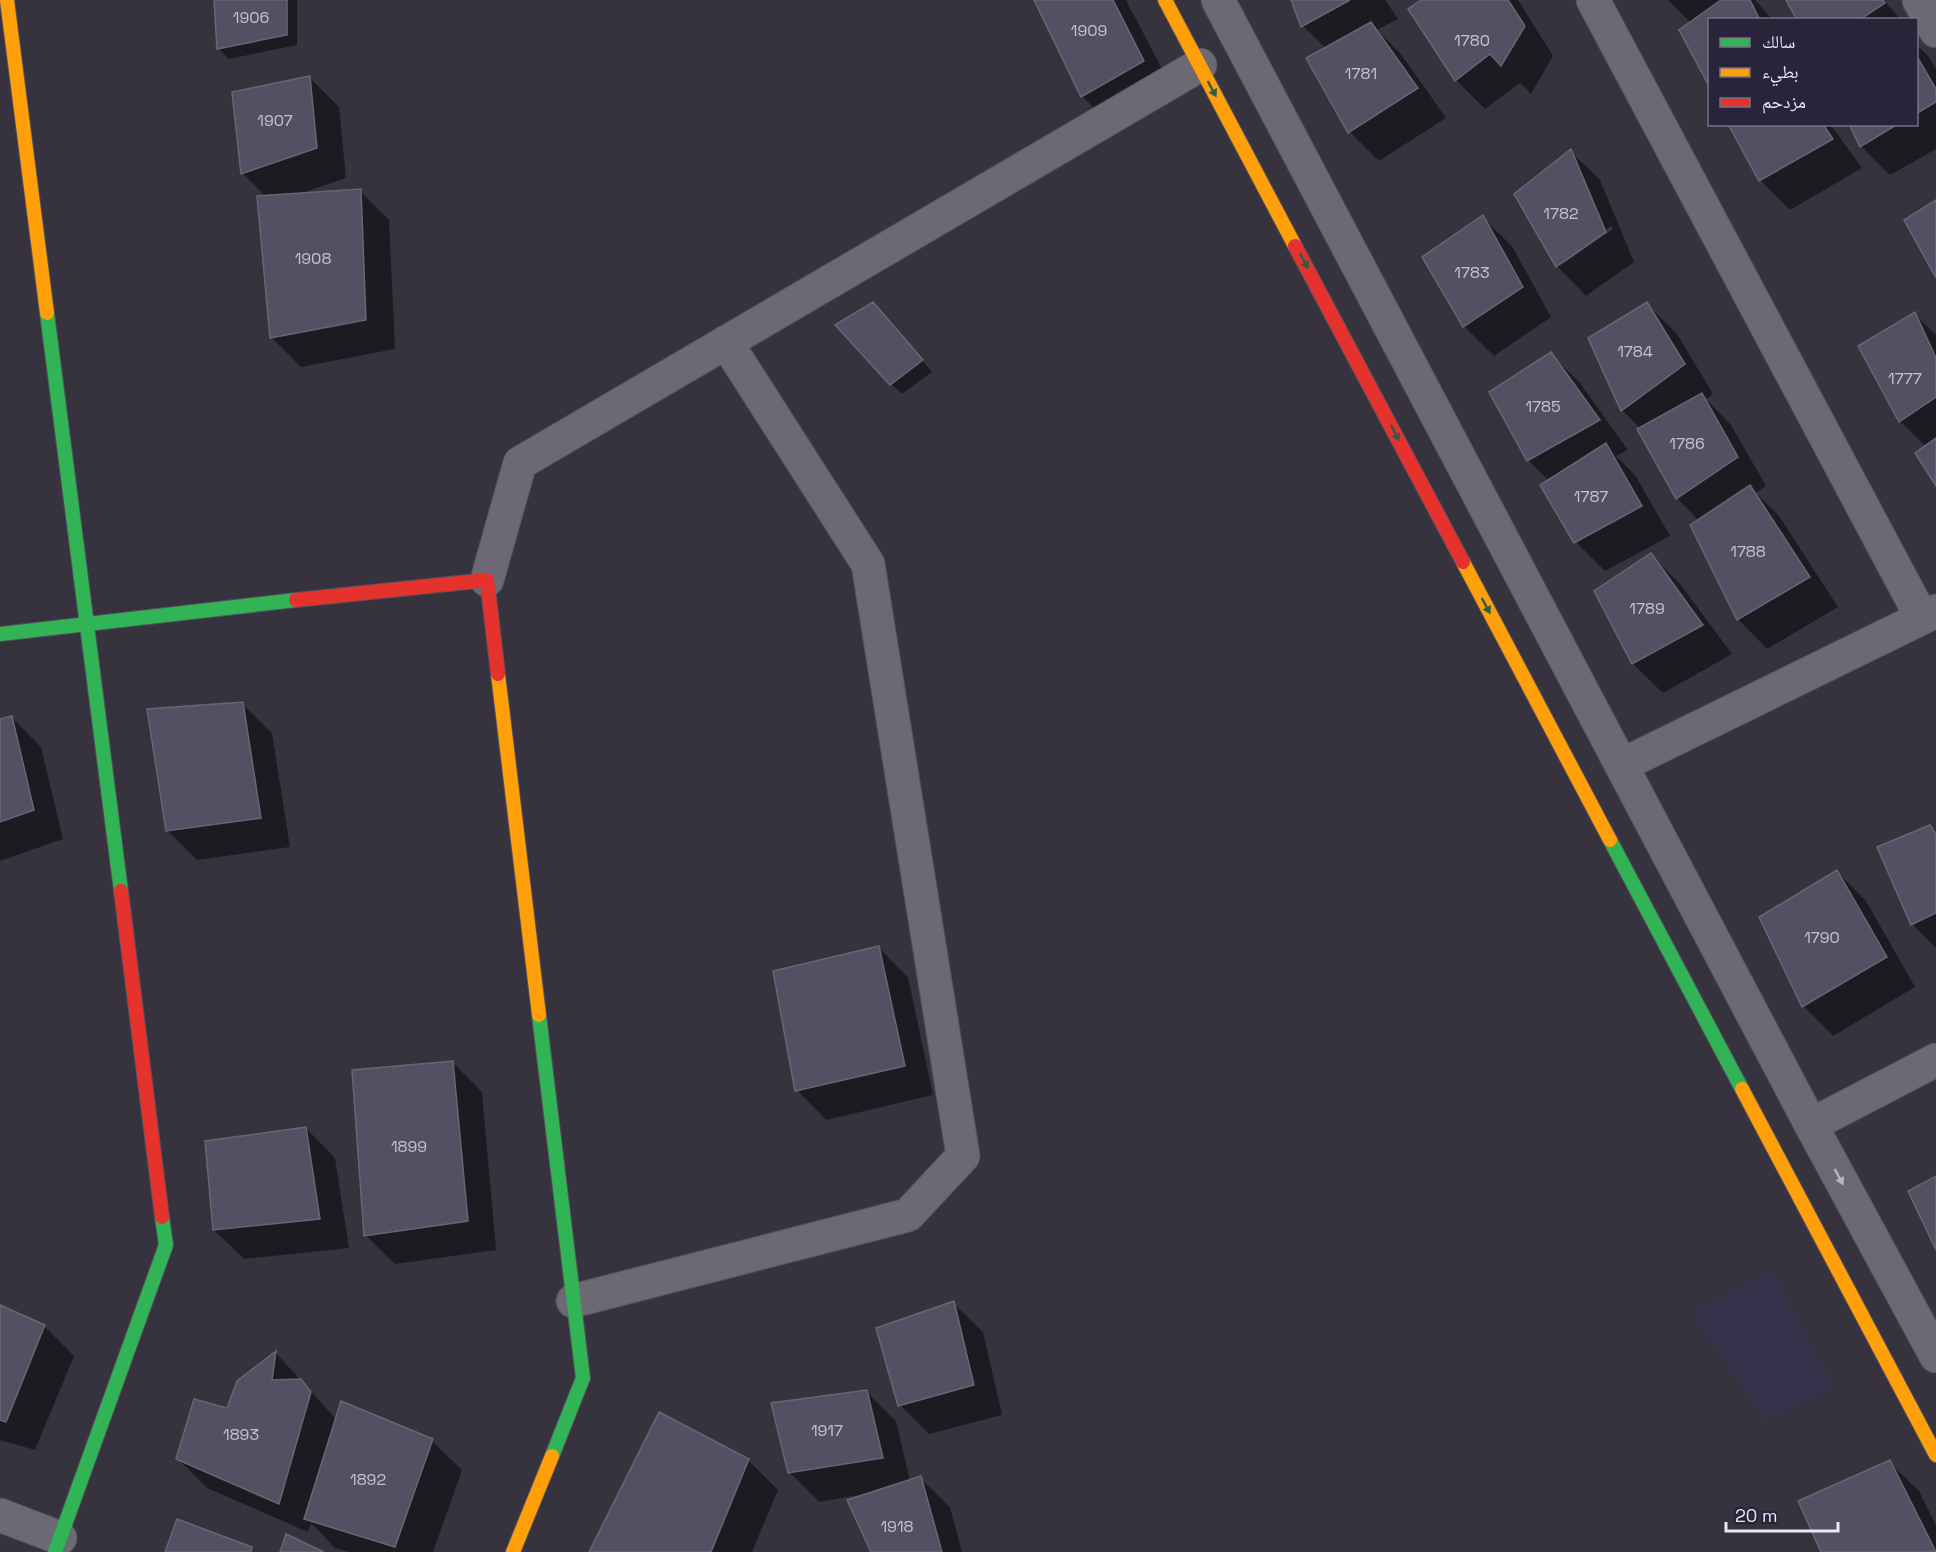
<svg xmlns="http://www.w3.org/2000/svg" width="1936" height="1552" viewBox="0 0 1936 1552" font-family="'Space Grotesk','Noto Naskh Arabic',sans-serif">
<style>
.built{fill:#39324d}
.shadow{fill:#0007;fill-rule:evenodd}
.building{fill:#554f64;stroke:#696670;stroke-width:1.5}
.lines{fill:none;stroke-linecap:round;stroke-linejoin:round}
.street-casing{stroke:#53505c;stroke-width:35}
.fast-casing{stroke:#53505c;stroke-width:16}
.slow-casing{stroke:#53505c;stroke-width:16}
.jam-casing{stroke:#53505c;stroke-width:16}
.street{stroke:#6c6974;stroke-width:33}
.fast{stroke:#30b455;stroke-width:14}
.slow{stroke:#ff9f0a;stroke-width:14}
.jam{stroke:#e5322d;stroke-width:14}
.oneway{fill:#2c5e45}
.oneway2{fill:#b8b5c2}
.labels{text-anchor:middle;stroke-width:4.5;stroke-linejoin:round;paint-order:stroke}
.number-label{font-size:16px;fill:#c5c1d2}
</style>
<rect width="100%" height="100%" fill="#36333f"/>
<path class="built" d="M1771 1272 1834 1387 1765 1420 1692 1312Z"/>
<path class="shadow" d="M216 0H297V45L229 59 219 49Z
M1035 0H1126L1173 90 1111 125 1082 96Z
M1292 0H1385L1398 19 1377 30 1401 54 1446 118 1379 161 1350 132 1308 59 1326 49 1303 26Z
M1424 0H1518L1553 56 1531 94 1520 83 1485 109 1456 80Z
M1668 0H1755L1773 20H1710L1691 23Z
M1787 0H1884L1901 20H1799Z
M1916 44 1928 56 1936 69V149L1890 175 1861 146 1851 124H1916Z
M310 78 339 107 346 178 299 194 360 191 389 220 395 349 301 367 272 338 259 197H266L242 173Z
M1730 124H1830L1862 168 1790 210 1760 180Z
M1570 151 1600 180 1634 262 1586 296 1557 266ZM1611 226 1613 229 1564 263V260Z
M1482 217 1512 246 1551 317 1494 356 1464 326 1424 257Z
M1647 304 1677 334 1713 394 1706 399 1731 425 1766 486 1756 493 1779 516 1838 607 1767 649 1738 619 1699 521 1677 498 1640 428 1622 410Z
M1915 314 1936 335V483L1926 447 1900 421Z
M884 315 932 372 902 394 891 384Z
M1550 354 1580 383 1628 450 1616 456 1635 475 1670 536 1605 571 1576 542 1549 481 1528 460Z
M1651 555 1680 584 1732 654 1663 693 1633 664 1596 591Z
M242 704 272 733 290 847 197 860 168 831Z
M11 717 41 747 63 839 0 861V721Z
M1930 827 1936 833V948L1912 924Z
M1837 872 1866 901 1915 987 1833 1036 1803 1006 1761 917Z
M879 948 908 977 933 1095 826 1120 797 1090Z
M453 1063 482 1092 496 1250 395 1264 365 1235Z
M306 1128 335 1158 349 1248 244 1259 214 1230Z
M953 1303 983 1332 1002 1415 929 1434 900 1405Z
M0 1307 44 1326 74 1356 35 1450 0 1440Z
M276 1353 337 1420 432 1441 462 1470 433 1552H349L335 1548 311 1523 308 1532 207 1488 177 1458 228 1410 238 1382Z
M867 1392 896 1421 910 1481 920 1478 950 1507 962 1552H873L859 1495 819 1502 790 1473Z
M748 1460 778 1490 752 1552H591Z
M1889 1462 1919 1491 1936 1525V1552H1822Z"/>
<path class="building" d="M214 0H287V35L217 49Z
M1034 0H1113L1144 61 1081 97Z
M1291 0H1350L1301 27Z
M1421 0H1508L1525 26 1501 66 1490 54 1455 81 1408 9Z
M1721 0H1750L1760 20H1710V88L1679 30Z
M1786 0H1883L1885 3 1859 20H1797Z
M1371 22 1418 88 1348 133 1306 58Z
M1916 55 1936 89V102L1916 114Z
M310 76 317 148 241 174 232 92Z
M1728 124H1823L1833 139 1759 181Z
M1849 124H1898L1860 147Z
M1571 149 1606 232 1556 267 1514 194Z
M361 189 366 320 270 338 257 196Z
M1936 200V278L1904 220Z
M1483 215 1523 287 1463 327 1422 257Z
M873 302 923 360 890 385 835 325Z
M1647 302 1685 364 1621 411 1588 338Z
M1915 312 1936 358V397L1899 422 1858 346Z
M1551 352 1600 420 1527 461 1489 392Z
M1702 393 1738 457 1676 499 1637 429Z
M1936 438V486L1915 453Z
M1606 443 1642 506 1574 543 1540 485Z
M1750 485 1810 577 1737 620 1690 525Z
M1651 553 1703 625 1632 664 1594 591Z
M243 702 261 818 166 831 147 709Z
M12 716 34 810 0 822V719Z
M1930 825 1936 834V913L1911 925 1877 847Z
M1837 870 1887 957 1802 1007 1759 917Z
M879 946 905 1066 795 1091 773 971Z
M453 1061 468 1221 364 1236 352 1070Z
M306 1127 320 1219 213 1230 205 1141Z
M1936 1176V1250L1908 1191Z
M954 1301 974 1385 898 1406 876 1328Z
M0 1305 45 1325 6 1422 0 1420Z
M276 1351 272 1380 301 1379 311 1392 279 1504 176 1459 194 1399 227 1408 237 1381Z
M867 1390 883 1458 788 1473 771 1403Z
M341 1401 433 1439 395 1547 304 1519Z
M659 1412 749 1459 711 1552H589Z
M1890 1460 1936 1552H1821L1798 1501Z
M921 1476 942 1552H871L847 1500Z
M177 1519 252 1547 251 1552H165Z
M286 1534 324 1552H280Z"/>
<g class="lines">
<g class="street-casing">
<path id="street" d="M1218 0 1811 1125 1936 1060
M1593 0 1922 618
M1919 0 1936 31
M487 580 520 463 1200 65
M1622 765 1936 611
M1811 1125 1936 1356
M573 1301 908 1215 963 1156 868 564 726 342
M0 1515 60 1538"/>
</g>
<g class="fast-casing">
<path id="fast" d="M47 313 121 891
M0 634 296 600
M1610 840 1742 1089
M539 1015 583 1378 552 1456
M55 1552 166 1245 162 1217"/>
</g>
<g class="slow-casing">
<path id="slow" d="M7 0 47 313
M1165 0 1295 246
M1463 562 1610 840
M498 674 539 1015
M1742 1089 1936 1455
M513 1552 552 1456"/>
</g>
<g class="jam-casing">
<path id="jam" d="M1295 246 1463 562
M296 600 487 580 498 674
M121 891 162 1217"/>
</g>
<use href="#street" class="street"/>
<use href="#fast" class="fast"/>
<use href="#slow" class="slow"/>
<use href="#jam" class="jam"/>
</g>
<defs><path id="oneway-solid" d="M-6-.8H1V-3.2L6.5 0L1 3.2V.8H-6Z" transform="scale(1.5)"/></defs>
<g class="oneway">
<use href="#oneway-solid" transform="translate(1212 89) rotate(62)"/>
<use href="#oneway-solid" transform="translate(1304 261) rotate(62)"/>
<use href="#oneway-solid" transform="translate(1395 433) rotate(62)"/>
<use href="#oneway-solid" transform="translate(1486 606) rotate(62)"/>
</g>
<use class="oneway2" href="#oneway-solid" transform="translate(1839 1177) rotate(62)"/>
<g class="labels">
<g class="number-label">
<text x="251" y="23">1906</text>
<text x="1089" y="36">1909</text>
<text x="1472" y="46">1780</text>
<text x="1361" y="79">1781</text>
<text x="275" y="126">1907</text>
<text x="1561" y="219">1782</text>
<text x="313" y="264">1908</text>
<text x="1472" y="278">1783</text>
<text x="1635" y="357">1784</text>
<text x="1905" y="384">1777</text>
<text x="1543" y="412">1785</text>
<text x="1687" y="449">1786</text>
<text x="1591" y="502">1787</text>
<text x="1748" y="557">1788</text>
<text x="1647" y="614">1789</text>
<text x="1822" y="943">1790</text>
<text x="409" y="1152">1899</text>
<text x="827" y="1436">1917</text>
<text x="241" y="1440">1893</text>
<text x="368" y="1485">1892</text>
<text x="897" y="1532">1918</text>
</g>
</g>
<rect x="1708" y="18" width="210" height="108" fill="#29243a" stroke="#767285" stroke-width="1.5"/>
<rect x="1720" y="38" width="30" height="9" fill="#30b455" stroke="#767285" stroke-width="1.5"/>
<text x="1762" y="48" font-size="18" fill="#eae7f6">سالك</text>
<rect x="1720" y="68" width="30" height="9" fill="#ff9f0a" stroke="#767285" stroke-width="1.5"/>
<text x="1762" y="78" font-size="18" fill="#eae7f6">بطيء</text>
<rect x="1720" y="98" width="30" height="9" fill="#e5322d" stroke="#767285" stroke-width="1.5"/>
<text x="1762" y="108" font-size="18" fill="#eae7f6">مزدحم</text>
<path d="M1726 1522v9h112v-9" fill="none" stroke="#eae7f6" stroke-width="3"/>
<text x="1735" y="1522" font-size="18" fill="#eae7f6" stroke="#29243a" stroke-width="4.5" paint-order="stroke">20 m</text>
</svg>
